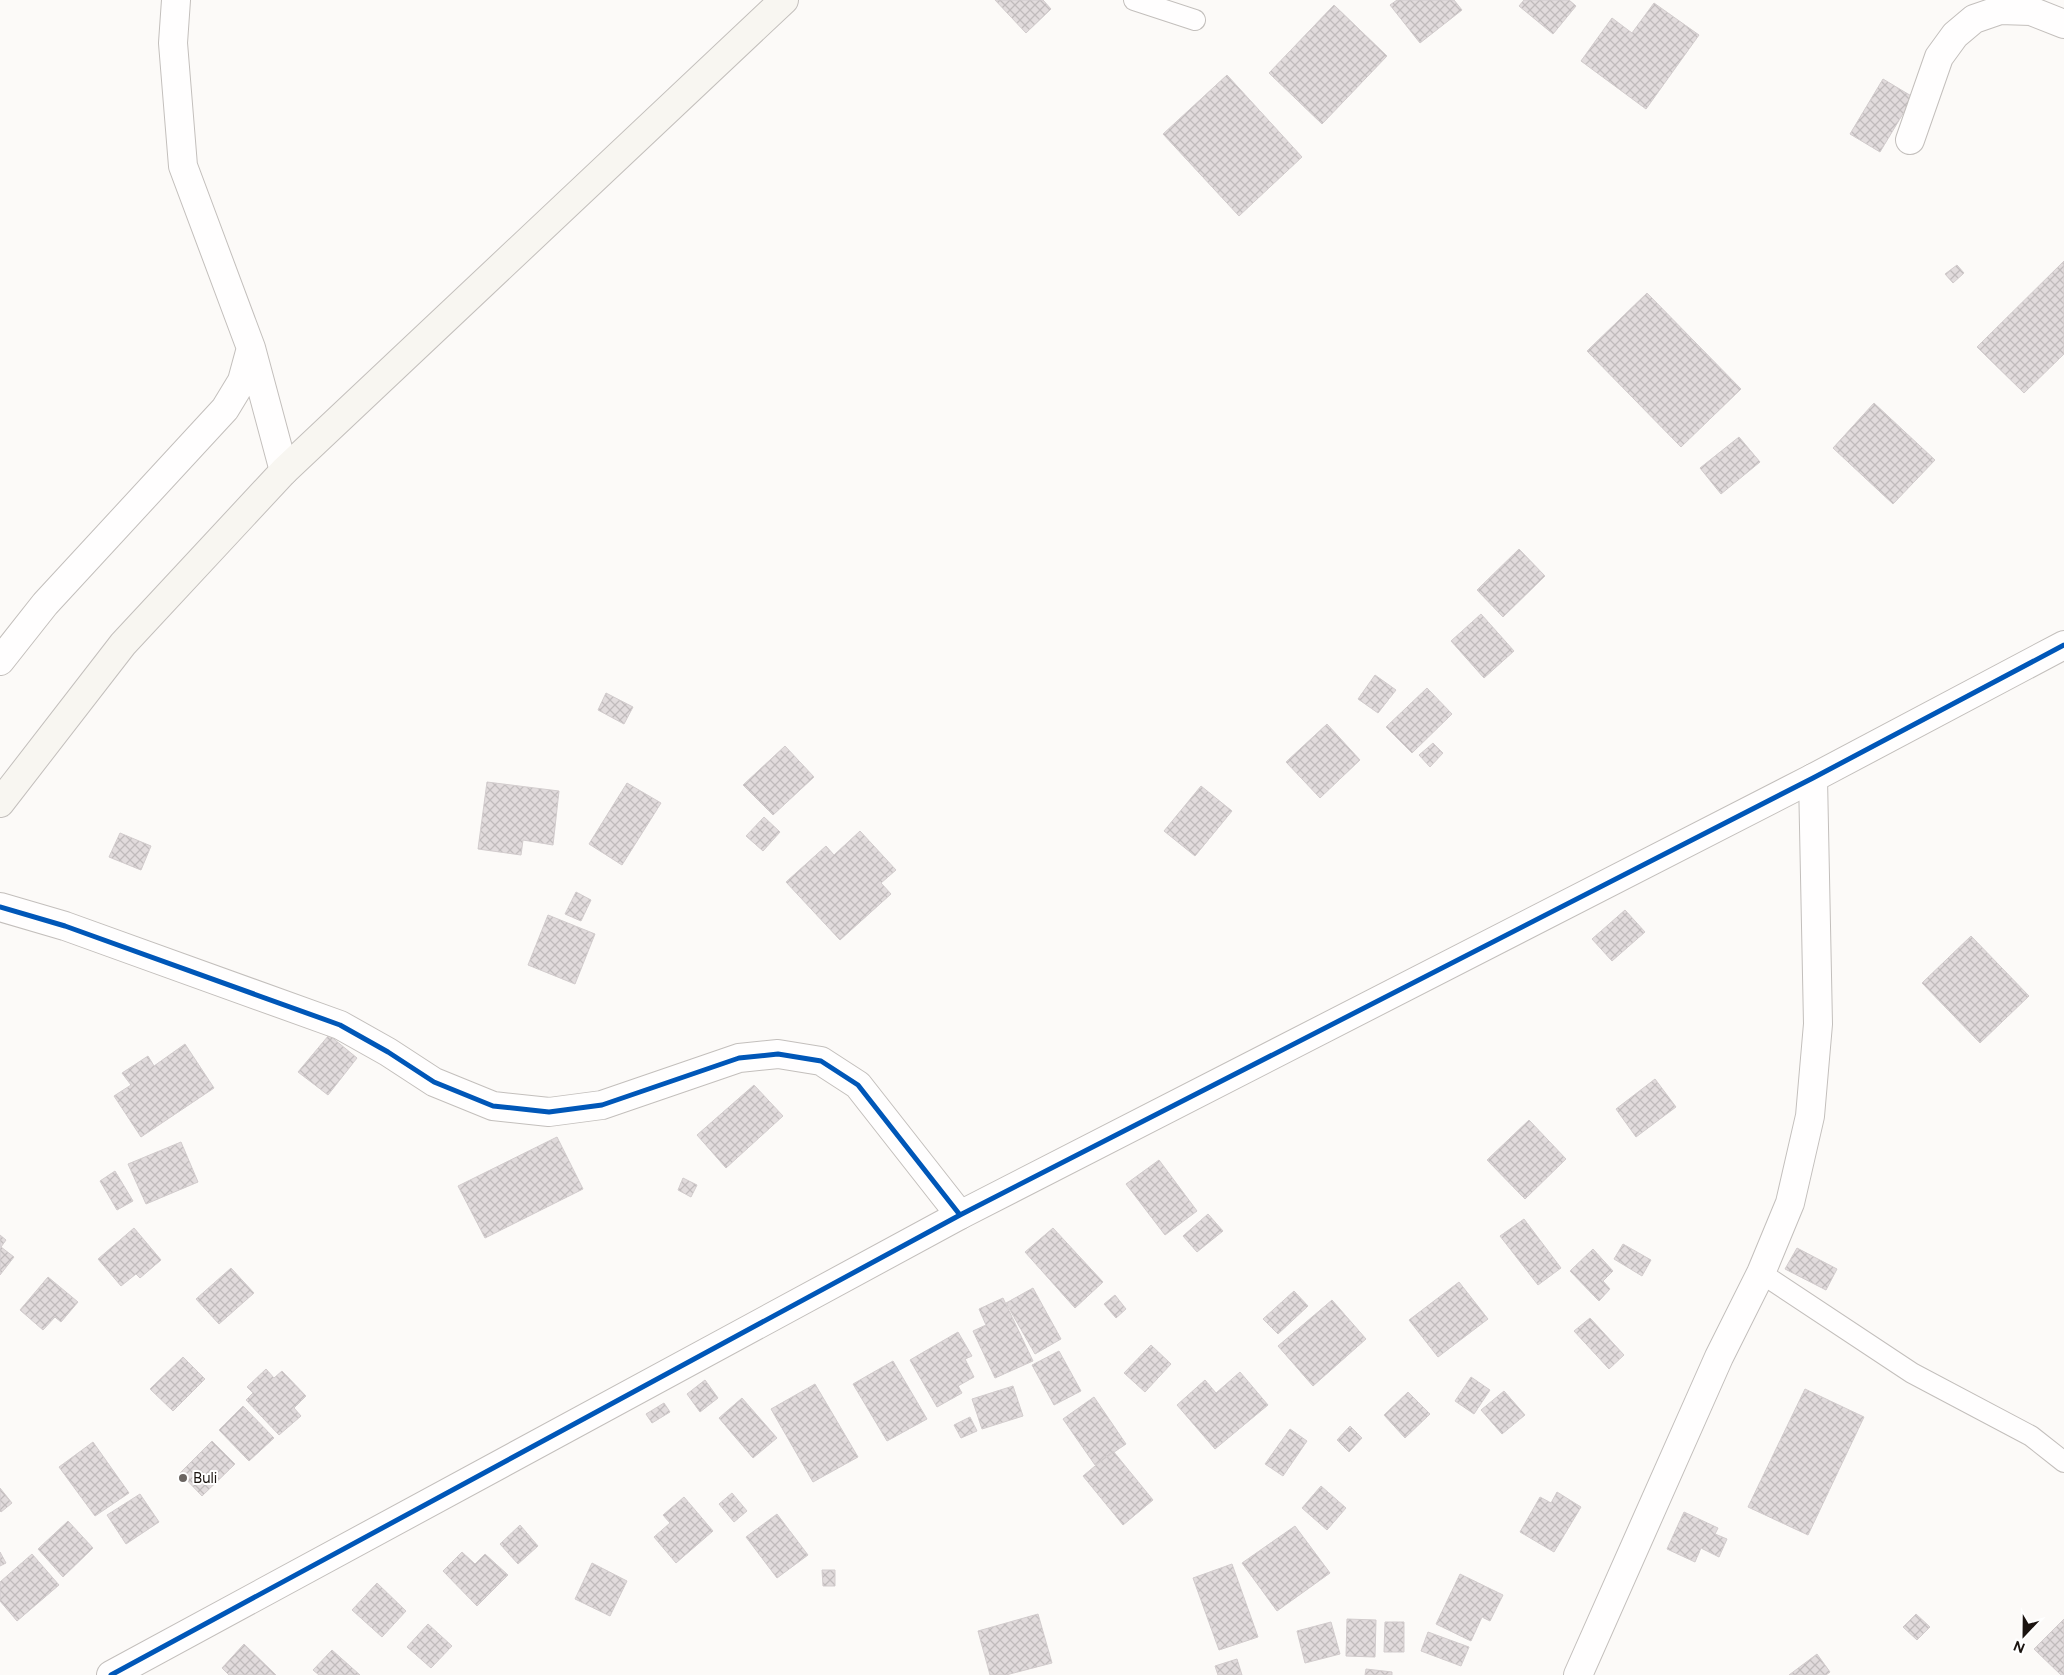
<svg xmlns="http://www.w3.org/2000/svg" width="2064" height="1675" viewBox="0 0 2064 1675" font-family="Figtree,sans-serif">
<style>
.building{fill:url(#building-cross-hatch);stroke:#d2cccd}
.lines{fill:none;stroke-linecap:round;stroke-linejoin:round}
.service-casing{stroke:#c3bfbc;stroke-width:22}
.minor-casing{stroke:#c3bfbc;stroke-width:30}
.tertiary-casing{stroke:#c3bfbc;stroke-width:30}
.secondary-casing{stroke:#c3bfbc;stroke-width:30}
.service{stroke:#fffefe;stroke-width:20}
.minor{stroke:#fffefe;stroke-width:28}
.tertiary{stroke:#fffefe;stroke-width:28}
.secondary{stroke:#f8f6f1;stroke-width:28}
.cycleway-casing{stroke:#fff;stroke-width:8}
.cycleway{stroke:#0057b8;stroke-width:5}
.poi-dot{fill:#6a6461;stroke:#fff;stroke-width:2}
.labels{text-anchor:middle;stroke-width:4;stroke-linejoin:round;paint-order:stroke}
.poi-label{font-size:15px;fill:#1b1410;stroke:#fff;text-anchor:start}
</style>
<defs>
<pattern id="building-cross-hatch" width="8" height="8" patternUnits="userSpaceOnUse" patternTransform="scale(1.25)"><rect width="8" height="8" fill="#e1dbdc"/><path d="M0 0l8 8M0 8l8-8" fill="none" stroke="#c0bbbc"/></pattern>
</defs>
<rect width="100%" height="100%" fill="#fcfaf8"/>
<path class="building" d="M995 0H1043L1051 9 1026 33Z
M1397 0H1454L1462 10 1420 43 1390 5Z
M1524 0H1569L1576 6 1553 34 1519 6Z
M1654 3 1699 35 1646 109 1581 61 1612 18 1632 33Z
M1334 5 1387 56 1322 124 1269 73Z
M1227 75 1302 157 1239 216 1163 134Z
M1883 79 1913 97 1880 152 1850 134Z
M2064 261V354L2024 393 1977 347Z
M1957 265 1964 273 1953 283 1945 274Z
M1647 293 1741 389 1681 447 1587 351Z
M1874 403 1935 460 1893 504 1833 448Z
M1739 437 1760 462 1721 494 1700 468Z
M1519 549 1545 576 1503 617 1477 590Z
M1481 614 1514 651 1484 678 1451 641Z
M1375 675 1396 690 1378 713 1358 699Z
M1427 688 1452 714 1412 753 1386 727Z
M606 693 633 707 624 724 598 710Z
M1327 724 1360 760 1320 798 1286 762Z
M1433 743 1443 753 1430 767 1419 755Z
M785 746 814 777 773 815 743 785Z
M487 782 559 791 553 845 523 840 521 855 478 849Z
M627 783 661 803 622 865 589 844Z
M1201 786 1232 811 1195 856 1164 831Z
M764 817 780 832 763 851 746 836Z
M860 831 896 870 881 883 891 894 840 940 786 882 826 846 834 855Z
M120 833 151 846 141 870 109 857Z
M576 892 591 900 581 921 565 914Z
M1625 910 1645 932 1612 961 1592 939Z
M548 915 595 934 575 984 528 965Z
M1971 936 2029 996 1980 1043 1922 983Z
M329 1035 357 1058 328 1095 298 1072Z
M185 1044 214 1088 141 1137 114 1096 131 1085 122 1073 148 1056 154 1066Z
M1655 1079 1676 1107 1636 1137 1616 1109Z
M754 1085 783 1116 726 1168 697 1135Z
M1529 1120 1566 1159 1525 1199 1487 1160Z
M557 1137 583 1189 485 1238 458 1186Z
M181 1142 198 1182 146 1204 128 1164Z
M1159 1160 1197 1211 1165 1235 1126 1184Z
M115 1171 133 1201 117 1210 100 1181Z
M683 1178 697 1185 691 1197 678 1190Z
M1208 1214 1223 1231 1197 1252 1183 1236Z
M1524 1219 1561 1268 1538 1285 1500 1236Z
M134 1228 161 1260 140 1278 136 1274 121 1286 98 1259Z
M1053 1228 1103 1282 1075 1308 1025 1252Z
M0 1235 6 1240 1 1247 14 1257 0 1275Z
M1623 1244 1651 1260 1642 1276 1614 1259Z
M1797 1248 1837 1269 1826 1290 1785 1269Z
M1593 1249 1613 1271 1603 1281 1610 1289 1599 1301 1570 1271Z
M231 1268 254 1293 219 1324 196 1299Z
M48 1277 78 1302 61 1322 55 1317 43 1330 20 1310Z
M1459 1282 1488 1319 1438 1357 1409 1320Z
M1033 1288 1061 1339 1035 1354 1006 1303Z
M1294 1291 1308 1306 1278 1334 1263 1319Z
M1115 1295 1126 1309 1116 1318 1104 1304Z
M1003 1298 1033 1361 995 1378 973 1331 986 1325 979 1309Z
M1332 1300 1366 1339 1313 1386 1278 1346Z
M1590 1318 1624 1355 1609 1369 1574 1331Z
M958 1332 972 1356 965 1359 974 1377 958 1386 962 1393 937 1407 910 1360Z
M1151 1345 1171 1364 1145 1392 1124 1373Z
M1059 1351 1081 1391 1054 1405 1032 1365Z
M183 1357 205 1379 173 1411 150 1389Z
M893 1361 927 1419 887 1441 853 1384Z
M266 1369 274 1378 282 1371 306 1396 294 1408 301 1416 279 1435 246 1400 253 1393 247 1387Z
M1240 1372 1268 1405 1215 1449 1177 1405 1205 1380 1216 1393Z
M1471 1377 1490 1390 1474 1414 1455 1401Z
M705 1380 718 1398 700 1412 687 1394Z
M815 1384 858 1457 813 1482 771 1409Z
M1013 1386 1023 1416 982 1429 972 1399Z
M1805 1389 1864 1417 1808 1535 1748 1507Z
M1504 1391 1525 1415 1502 1434 1481 1410Z
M1408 1392 1430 1414 1405 1438 1384 1415Z
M1094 1397 1126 1444 1095 1465 1063 1419Z
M742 1398 777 1438 753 1458 719 1418Z
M664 1403 670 1412 652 1423 646 1414Z
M243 1406 274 1438 249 1461 219 1430Z
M970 1417 977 1431 961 1438 954 1425Z
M1350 1426 1362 1438 1349 1452 1337 1440Z
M1290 1429 1307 1441 1283 1476 1265 1464Z
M212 1441 235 1464 202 1496 180 1473Z
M93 1442 129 1493 95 1516 59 1467Z
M1113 1451 1153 1500 1123 1525 1083 1476Z
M1321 1486 1346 1508 1327 1530 1302 1508Z
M0 1488 12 1503 1 1512 0 1511Z
M1557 1492 1581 1507 1554 1552 1520 1532 1540 1497 1551 1503Z
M732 1493 747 1511 734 1522 719 1504Z
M140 1494 159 1522 126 1544 107 1515Z
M684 1497 713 1531 676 1563 654 1537 670 1523 663 1515Z
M1684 1512 1718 1528 1715 1534 1727 1539 1719 1557 1701 1548 1695 1562 1667 1549Z
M777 1514 808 1555 777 1578 746 1537Z
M68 1521 93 1548 63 1577 38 1549Z
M520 1525 538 1546 518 1564 500 1544Z
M1295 1526 1330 1573 1277 1611 1242 1563Z
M0 1552 6 1563 0 1566Z
M462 1552 475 1564 485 1554 508 1575 477 1606 443 1571Z
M32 1554 59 1585 17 1621 0 1601V1582Z
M592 1563 627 1581 610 1616 575 1599Z
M1232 1564 1258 1637 1219 1650 1193 1578Z
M822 1570H835V1586H823Z
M1460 1574 1503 1595 1490 1621 1482 1617 1471 1641 1436 1624Z
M377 1583 406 1611 382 1637 352 1610Z
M1038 1614 1052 1663 1006 1675H990L978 1631Z
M1916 1614 1930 1627 1917 1640 1903 1627Z
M1347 1619 1376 1620 1375 1657 1346 1656Z
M2064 1619V1675H2061L2034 1649Z
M1331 1622 1340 1654 1305 1663 1297 1631Z
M1385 1622H1404V1652H1384Z
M428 1624 452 1646 431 1668 407 1647Z
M1428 1632 1469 1647 1461 1666 1421 1651Z
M244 1644 276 1675H229L222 1668Z
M332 1650 360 1675H319L313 1670Z
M1817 1654 1830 1672 1826 1675H1789Z
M1237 1659 1242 1675H1218L1215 1666Z
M1366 1669 1392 1672V1675H1365Z"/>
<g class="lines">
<g class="service-casing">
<path id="service" d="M1134 0 1195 20
M1761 1273 1912 1373 2031 1436 2064 1462"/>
</g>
<g class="minor-casing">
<path id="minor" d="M176 0 173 43 183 166 251 348 284 471
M1910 140 1939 57 1955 35 1974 19 2000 10 2031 11 2064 24
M0 661 45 604 225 409 242 381 251 348
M0 907 65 926 340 1025 388 1052 434 1082 493 1106 549 1112 602 1105 739 1058 778 1054 821 1061 858 1085 960 1215
M1578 1675 1719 1357 1761 1273 1790 1203 1810 1116 1818 1024 1813 778"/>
</g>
<g class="tertiary-casing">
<path id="tertiary" d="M111 1675 960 1215 1813 778 2064 645"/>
</g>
<g class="secondary-casing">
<path id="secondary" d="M0 803 123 644 284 471 784 0"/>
</g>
<use href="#service" class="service"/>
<use href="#minor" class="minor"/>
<use href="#tertiary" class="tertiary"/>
<use href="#secondary" class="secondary"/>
<g class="cycleway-casing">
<path id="cycleway" d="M0 907 65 926 340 1025 388 1052 434 1082 493 1106 549 1112 602 1105 739 1058 778 1054 821 1061 858 1085 960 1215
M111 1675 960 1215 1813 778 2064 645"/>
</g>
<use href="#cycleway" class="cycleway"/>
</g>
<circle class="poi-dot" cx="183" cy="1478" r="5"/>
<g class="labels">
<g class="poi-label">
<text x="193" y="1483">Buli</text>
</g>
</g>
<g transform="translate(2024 1635) rotate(202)" stroke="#ffffff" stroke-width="4" paint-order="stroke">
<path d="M0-4L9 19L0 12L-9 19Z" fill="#1b1410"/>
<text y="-8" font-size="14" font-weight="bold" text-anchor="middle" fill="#1b1410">N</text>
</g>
</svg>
